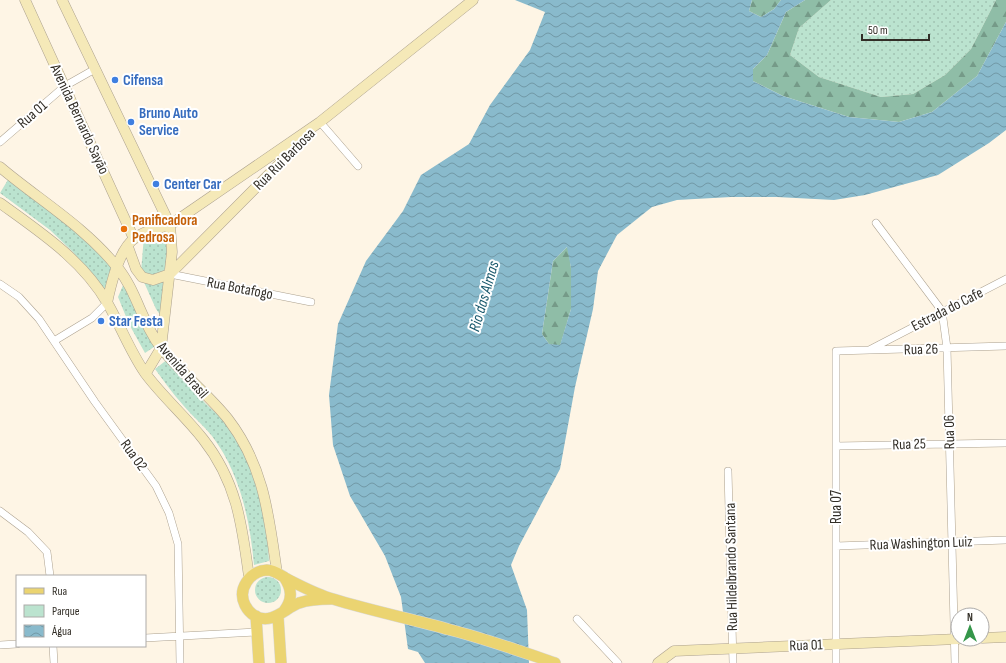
<svg xmlns="http://www.w3.org/2000/svg" width="1006" height="663" viewBox="0 0 1006 663" font-family="'Sofia Sans Condensed',sans-serif">
<style>
.green{fill:url(#green-dots)}
.forest{fill:url(#forest-firs)}
.water{fill:url(#water-waves);fill-rule:evenodd}
.lines{fill:none;stroke-linecap:round;stroke-linejoin:round}
.street-casing{stroke:#aca18f;stroke-width:8}
.secondary-casing{stroke:#aca18f;stroke-width:11}
.primary-casing{stroke:#dad9d8;stroke-width:12}
.street{stroke:#fff;stroke-width:7}
.secondary{stroke:#f5e9b8;stroke-width:10}
.primary{stroke:#ebd471;stroke-width:11}
.shop-dot{fill:#3f7fe0;stroke:#fff;stroke-width:1.5}
.food-dot{fill:#e8710a;stroke:#fff;stroke-width:1.5}
.labels{text-anchor:middle;stroke-width:4;stroke-linejoin:round;paint-order:stroke}
.shop-label{font-size:15px;font-weight:bold;fill:#366cbe;stroke:#fff;text-anchor:start}
.street-label{font-size:15px;fill:#322e27;stroke:#fff}
.food-label{font-size:15px;font-weight:bold;fill:#c56008;stroke:#fff;text-anchor:start}
.water-label{font-size:16px;font-style:italic;fill:#17576b;stroke:#fff}
</style>
<defs>
<pattern id="green-dots" width="8" height="8" patternUnits="userSpaceOnUse"><rect width="8" height="8" fill="#bbe3cf"/><path d="M2 2h.1M6 6h.1" fill="none" stroke="#a1c3b2" stroke-width="1.8" stroke-linecap="round"/></pattern>
<pattern id="forest-firs" width="22" height="20" patternUnits="userSpaceOnUse"><rect width="22" height="20" fill="#8fbda7"/><path d="M5 1l3.5 6h-7zM16 11l3.5 6h-7z" fill="#759a88"/></pattern>
<pattern id="water-waves" width="16" height="10" patternUnits="userSpaceOnUse"><rect width="16" height="10" fill="#89bacc"/><path d="M0 5q4-4 8 0t8 0" fill="none" stroke="#7198a6"/></pattern>
</defs>
<rect width="100%" height="100%" fill="#fef5e5"/>
<path class="green" d="M831 0H996L971 49 945 75 913 94 881 97 819 77 790 55 799 28Z
M9 178 66 221 114 268 107 294 73 252 50 230 0 193Z
M160 232 168 235 171 252 163 274 151 279 141 272 144 236Z
M167 279 163 319 156 309 143 280Z
M124 283 157 345 145 353 129 324 118 297Z
M168 359C180 373 192 388 205 403 213 411 222 418 229 426 256 465 267 515 269 561L254 565C250 520 240 473 212 436 203 425 192 416 183 405 173 394 164 381 155 369Z
M255 590a13 13 0 1 1 26 0a13 13 0 1 1-26 0Z"/>
<path class="forest" d="M752 0H781L774 9 761 17 749 11Z
M805 0H831L799 28 790 55 819 77 881 97 913 94 945 75 971 49 996 0H1006V22L977 76 932 112 899 122 849 117 783 96 753 81V69L767 55 786 12Z
M568 246 571 268V309L560 346 549 344 542 334 553 261Z"/>
<path class="water" d="M515 0H752L749 11 761 17 774 9 781 0H805L786 12 767 55 753 69V81L783 96 849 117 899 122 932 112 977 76 1006 22V130L989 143 938 175 865 195 834 200 777 197H731L677 200 652 207 617 235 598 271 593 309 575 387 560 469 519 546 511 565 527 610 529 663H425L418 652 408 649 401 597 385 556 350 496 333 445 329 395 338 324 366 261 403 211 421 175 469 144 490 105 530 50 545 12ZM567 247 571 268V309L560 345 549 344 542 334 553 261Z"/>
<g class="lines">
<g class="street-casing">
<path id="street" d="M320 122 358 166
M0 142 65 86 95 69
M876 223 942 311 947 348 955 663
M170 274 311 302
M0 284 19 297 39 319 95 402 156 486 169 513 178 544 180 663
M54 341 92 318 107 303
M869 350 1006 279
M836 446 1006 443
M728 471 733 663
M0 511 28 532 47 552 50 576
M836 546 1006 540
M577 619 618 663
M145 638 257 632
M0 645 17 644
M53 646 54 663
M836 663V351L1006 346"/>
</g>
<g class="secondary-casing">
<path id="secondary" d="M25 0 134 239
M62 0 170 225 172 252 161 348 146 373
M0 167C39 200 84 226 117 267 137 291 142 324 162 349 182 374 208 394 228 419 264 466 269 516 277 573
M0 203C40 232 83 260 108 304 121 327 130 351 145 373 162 396 185 416 203 439 237 482 242 525 249 577
M128 247 136 269 142 277 153 280 170 274 304 139
M107 303C111 284 119 249 135 238 145 231 158 228 170 225L320 122 473 0
M982 638 1006 637
M658 663 674 651 958 639"/>
</g>
<g class="primary-casing">
<path id="primary" d="M284 577C292 589 293 599 284 611
M332 599C321 599 310 599 299 603 284 609 272 625 255 616 250 613 247 609 245 605 237 589 250 571 267 570 275 570 281 576 289 580 303 587 318 595 333 599 372 611 412 619 451 630 486 639 520 651 555 663
M256 616 259 663
M278 616 281 663"/>
</g>
<use href="#street" class="street"/>
<use href="#secondary" class="secondary"/>
<use href="#primary" class="primary"/>
</g>
<g class="shop-dot">
<circle cx="115" cy="80" r="4"/>
<circle cx="131" cy="122" r="4"/>
<circle cx="156" cy="184" r="4"/>
<circle cx="101" cy="321" r="4"/>
</g>
<circle class="food-dot" cx="124" cy="229" r="4"/>
<g class="labels">
<g class="shop-label">
<text x="123" y="85">Cifensa</text>
<text x="139" y="118">Bruno Auto<tspan x="139" dy="17">Service</tspan></text>
<text x="164" y="189">Center Car</text>
<text x="109" y="326">Star Festa</text>
</g>
<g class="street-label">
<text transform="translate(32 114) rotate(-41)" y="5">Rua 01</text>
<text transform="translate(80 119) rotate(65)" y="5">Avenida Bernardo Sayão</text>
<text transform="translate(284 159) rotate(-45)" y="5">Rua Rui Barbosa</text>
<text transform="translate(240 288) rotate(11)" y="5">Rua Botafogo</text>
<text transform="translate(947 309) rotate(-27)" y="5">Estrada do Cafe</text>
<text transform="translate(921 349) rotate(-2)" y="5">Rua 26</text>
<text transform="translate(183 370) rotate(49)" y="5">Avenida Brasil</text>
<text transform="translate(949 432) rotate(-91)" y="5">Rua 06</text>
<text transform="translate(909 444) rotate(-2)" y="5">Rua 25</text>
<text transform="translate(134 455) rotate(54)" y="5">Rua 02</text>
<text transform="translate(836 507) rotate(-90)" y="5">Rua 07</text>
<text transform="translate(921 543) rotate(-2)" y="5">Rua Washington Luiz</text>
<text transform="translate(731 567) rotate(-91)" y="5">Rua Hildelbrando Santana</text>
<text transform="translate(806 645) rotate(-2)" y="5">Rua 01</text>
</g>
<g class="food-label">
<text x="132" y="225">Panificadora<tspan x="132" dy="17">Pedrosa</tspan></text>
</g>
<g class="water-label">
<text transform="translate(483 296) rotate(-74)" y="6">Rio das Almas</text>
</g>
</g>
<rect x="16" y="575" width="130" height="72" fill="#ffffff" stroke="#adaba9"/>
<rect x="24" y="588" width="20" height="6" fill="#ebd471" stroke="#adaba9"/>
<text x="52" y="595" font-size="12" fill="#322e27">Rua</text>
<rect x="24" y="605" width="20" height="12" fill="#bbe3cf" stroke="#adaba9"/>
<text x="52" y="615" font-size="12" fill="#322e27">Parque</text>
<rect x="24" y="625" width="20" height="12" fill="url(#water-waves)" stroke="#adaba9"/>
<text x="52" y="635" font-size="12" fill="#322e27">Água</text>
<g transform="translate(970 627)"><circle r="19" fill="#ffffff" stroke="#adaba9"/>
<path d="M0-3L7 15L0 10L-7 15Z" fill="#35964a"/>
<text y="-6" font-size="11" font-weight="bold" text-anchor="middle" fill="#322e27">N</text>
</g>
<path d="M862 34v6h67v-6" fill="none" stroke="#322e27" stroke-width="2"/>
<text x="868" y="34" font-size="12" fill="#322e27" stroke="#ffffff" stroke-width="3" paint-order="stroke">50 m</text>
</svg>
